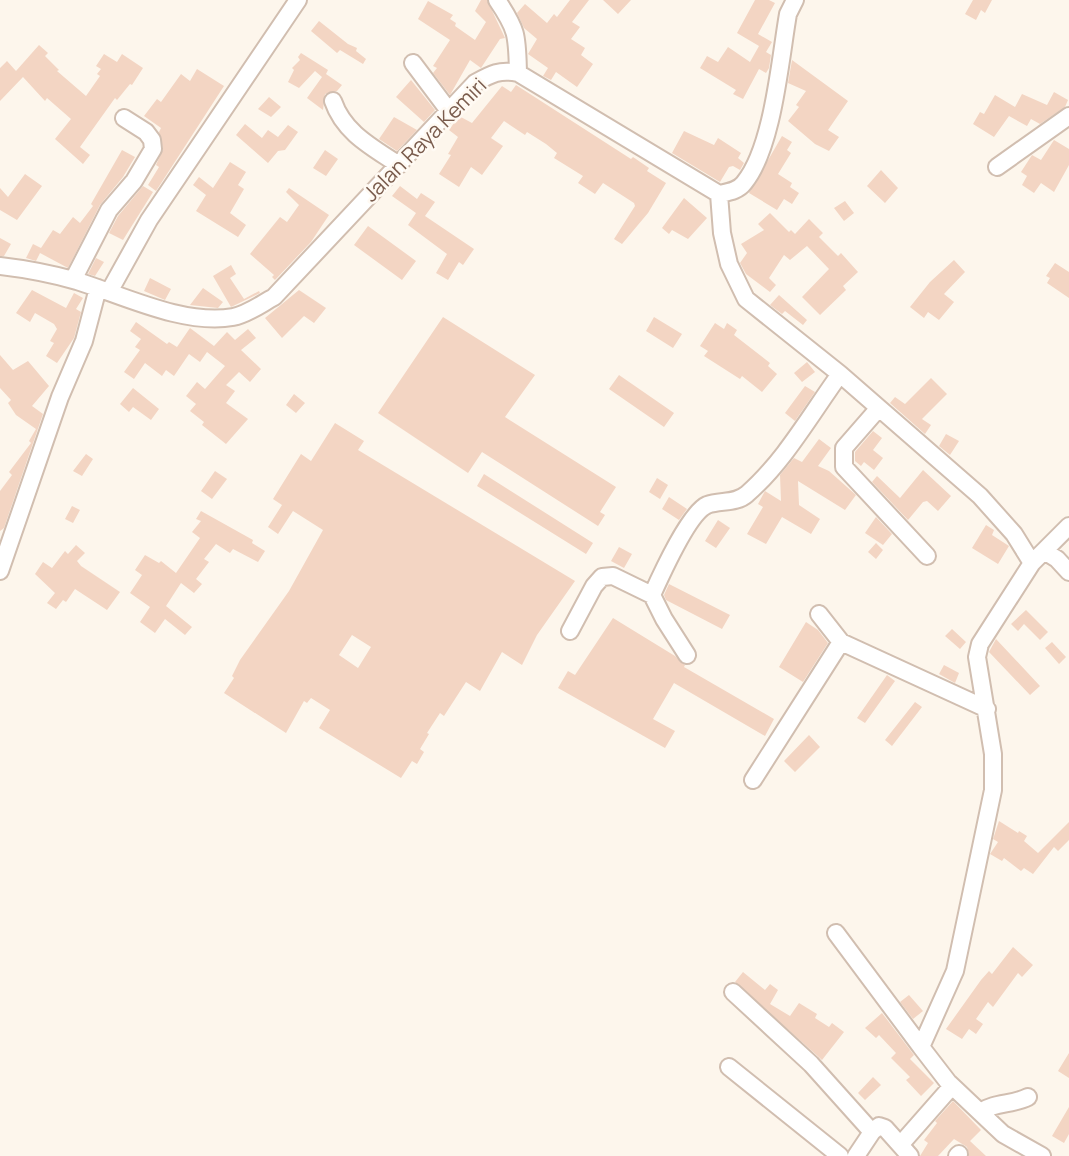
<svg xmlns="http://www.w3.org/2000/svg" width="1069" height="1156" viewBox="0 0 1069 1156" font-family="Manrope,sans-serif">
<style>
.building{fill:#f3d5c3;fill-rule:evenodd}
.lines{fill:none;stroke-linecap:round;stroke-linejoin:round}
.minor-casing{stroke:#d1beb0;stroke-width:20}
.minor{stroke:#fff;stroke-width:16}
.labels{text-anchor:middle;stroke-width:5;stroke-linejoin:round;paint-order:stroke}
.street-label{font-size:21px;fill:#7a5c4d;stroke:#fffaf3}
</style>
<rect width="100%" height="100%" fill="#fdf6ec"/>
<path class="building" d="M481 0H487L505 38 500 39 481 68 470 60 450 95 433 73 437 68 433 66 450 40 418 19 428 1 453 15 450 19 456 23 455 26 475 40 486 22 475 11Z
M570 0H589L572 22 580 27 571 39 585 48 581 55 593 64 577 87 556 72 551 80 543 76 548 68 528 54 537 39 524 28 517 13 525 4 547 23 554 14 557 17Z
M603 0H631L618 14Z
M755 0H769L775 3 758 34 772 42 766 52 771 55 769 68 766 73 759 69 743 99 733 94 736 90 700 68 707 56 718 62 728 47 750 62 759 46 737 33Z
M973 0H992L985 13 981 10 976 20 965 14Z
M319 21 348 44 357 48 356 51 366 59 363 64 340 50 337 53 311 31Z
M39 45 48 53 45 56 59 70 57 71 86 96 100 76 97 74 101 69 96 66 104 54 117 62 122 54 143 68 132 85 130 84 117 100 115 98 80 147 90 155 83 164 55 139 71 119 47 98 45 101 23 77 0 101V68L7 61 16 71Z
M301 53 328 70 326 74 342 85 337 91 325 94 323 110 307 98 322 77 315 71 299 88 288 82 294 70 292 68 300 60 298 57Z
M792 60 848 101 828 130 839 137 829 151 815 144 788 121 799 107 796 105 806 91 788 83Z
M197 69 224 86 156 191 148 185 159 167 156 165 163 149 159 132 161 128 144 116 157 99 161 102 181 74 190 81Z
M411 80 435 110 424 122 396 97Z
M516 85 631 159 633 157 649 168 647 171 666 183 648 213 622 244 614 239 635 206 634 203 603 183 595 194 578 183 583 176 554 158 557 153 546 144 527 132 525 135 504 121 491 138 503 146 482 175 471 167 459 187 439 174 451 155 448 154 458 137 449 130 459 116 472 123 502 86 511 92Z
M1054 92 1068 100 1065 107 1040 124 1031 119 1027 126 1009 116 994 137 973 124 980 112 984 114 995 95 1015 107 1022 94 1047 105Z
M269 97 281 107 271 117 258 109Z
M394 117 417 130 397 151 379 139Z
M245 124 262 138 268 130 278 137 288 125 298 132 285 150 278 151 268 163 236 135Z
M684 131 714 145 718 138 741 153 738 158 744 163 740 170 733 166 729 167 720 182 672 153Z
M782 136 792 142 787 150 791 153 778 174 792 183 790 187 799 193 792 204 784 199 777 210 749 193Z
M1054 140 1069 149V165L1054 192 1041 183 1034 193 1022 185 1027 176 1021 172 1032 155 1041 160Z
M122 150 135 157 123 177 100 205 68 268 40 253 36 261 26 258 33 244 41 248 53 230 60 234 73 217 80 223 93 206 91 204Z
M325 150 338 159 326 176 313 168Z
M230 162 246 172 238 185 244 189 230 213 246 225 238 237 196 211 206 195 193 185 199 177 213 188Z
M881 170 898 188 885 203 867 186Z
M25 174 42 186 17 220 0 210V188L8 197Z
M143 186 153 192 123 240 109 233 118 216Z
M400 186 417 199 421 193 435 202 425 216 474 249 463 265 459 262 448 280 436 273 447 254 408 225 416 213 392 196Z
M289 188 329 215 311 242 275 280 272 277 274 275 250 254 280 217 287 222 299 205 286 192Z
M684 198 707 218 688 239 672 230 669 234 662 228Z
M845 201 854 213 844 221 834 208Z
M770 213 789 232 791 230 795 234 809 219 823 233 819 237 838 256 841 253 858 272 843 286 846 290 820 315 802 297 829 269 807 246 790 260 784 255 769 278 776 285 770 292 746 274 740 263 747 253 741 244 764 230 758 224Z
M368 226 416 261 402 280 354 245Z
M0 238 11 244 4 256H0Z
M96 258 104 262 95 276 88 274Z
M954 260 965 272 944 294 954 302 939 320 928 312 924 318 910 307 930 282Z
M1055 263 1069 272V298L1047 283 1050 278 1046 276Z
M231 265 236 274 230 278 244 299 259 291 260 293 231 307 213 276Z
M150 278 171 289 165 300 144 291Z
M203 288 223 302 218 308 190 305Z
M32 290 66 308 74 293 83 298 76 309 81 312 74 338 57 363 46 356 54 343 50 341 57 329 54 324 35 313 30 322 16 313Z
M299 290 326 308 314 323 304 316 282 338 265 318Z
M779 295 807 320 803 325 785 311 782 314 770 305Z
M443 317 535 375 505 417 616 487 600 512 605 515 598 526 482 452 468 473 378 413Z
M654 317 682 334 673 348 646 331Z
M136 322 167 344 169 342 177 347 190 328 214 346 227 332 235 340 248 329 256 338 241 350 261 369 250 382 239 372 226 385 235 391 226 403 248 419 226 444 202 425 204 422 190 411 196 404 186 396 197 382 205 389 225 366 207 352 200 362 189 354 174 376 166 370 162 376 145 363 134 379 124 372 140 350 135 347 141 339 130 331Z
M715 323 724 329 727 323 737 330 734 335 770 363 768 366 777 374 762 392 742 376 740 379 704 356 708 351 700 346Z
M0 355 13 370 28 361 49 386 32 406 43 414 4 528 0 531V491L12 475 9 472 31 443 29 441 36 429 16 415 8 403 11 400 0 388Z
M807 362 815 372 802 382 794 373Z
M619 375 674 413 664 427 609 389Z
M931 378 947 394 922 419 931 425 925 434 890 403 895 397 905 404Z
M805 386 815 392 795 421 785 413Z
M133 388 159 409 151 420 133 407 129 412 120 404Z
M294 394 305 403 296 413 286 405Z
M335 423 364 441 358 450 575 581 537 635 522 665 502 652 480 691 466 682 444 716 440 713 427 733 429 734 420 749 424 752 417 764 412 761 401 778 319 728 330 710 311 698 307 703 304 701 286 733 224 693 234 678 232 676 240 660 289 591 323 530 293 511 278 534 268 527 282 505 273 499 301 454 311 461ZM352 635 371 647 358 668 339 655Z
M873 431 882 438 873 450 883 458 874 470 864 462 861 466 855 461V452Z
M946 434 959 441 950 455 939 446Z
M819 439 831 448 818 466 829 471 856 495 845 510 798 481 799 505 820 519 811 534 782 517 766 544 747 534 763 507 758 504 765 491 781 501 780 475 794 458 802 462Z
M86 454 93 459 82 476 73 471Z
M923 470 951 496 938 511 927 501 923 502 908 520 872 482 877 476 900 498Z
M215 471 227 479 212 499 201 491Z
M484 474 593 543 586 554 477 486Z
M657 478 668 485 660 499 649 492Z
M669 497 687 509 679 520 662 509Z
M72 506 80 510 73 523 65 519Z
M201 511 253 540 252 543 265 551 258 562 233 549 230 553 216 544 204 559 209 562 196 579 202 584 194 593 181 583 166 606 192 627 185 635 165 619 155 633 140 622 150 607 130 593 142 575 135 570 145 555 159 563 161 561 176 573 200 538 192 532 201 521 196 519Z
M876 517 892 534 883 545 865 533Z
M718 520 730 528 716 548 705 541Z
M986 525 994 530 992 535 1009 546 998 564 972 548Z
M876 543 883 550 876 559 868 552Z
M76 545 85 553 77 561 81 566 120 592 107 610 75 589 66 602 63 600 56 609 47 603 55 593 35 574 43 562 52 568 65 551 68 554Z
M619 547 632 554 624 568 611 561Z
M669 584 730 615 722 629 666 600 664 595Z
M1026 610 1048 632 1040 640 1024 624 1018 631 1011 624Z
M613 618 675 656 685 665 684 667 774 719 765 736 674 683 653 719 675 731 665 748 558 688 568 671 575 675Z
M806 622 818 630 828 643 803 682 779 667Z
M952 629 966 642 960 649 945 636Z
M996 639 1040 686 1030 695 989 652Z
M1052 642 1066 657 1059 664 1045 648Z
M944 665 959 673 955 683 939 674Z
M887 675 895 681 865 723 857 718Z
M915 702 922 707 892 746 885 740Z
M809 735 820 747 795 772 784 761Z
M999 821 1018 833 1019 831 1027 836 1024 841 1038 853 1069 822V840L1058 851 1054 847 1033 874 1024 868 1021 871 1004 858 1002 861 990 854 998 842 993 839Z
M1013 947 1033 965 1022 977 1018 973 993 1007 988 1002 976 1019 983 1024 976 1034 969 1029 962 1039 946 1029 981 980 989 971 992 974Z
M743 972 765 990 770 984 778 990 770 1004 790 1016 799 1003 817 1014 815 1018 829 1027 832 1023 844 1032 822 1060 735 982Z
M909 995 923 1011 913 1019 900 1002Z
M882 1013 914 1055 910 1059 934 1083 921 1096 906 1080 910 1077 891 1058 896 1053 879 1035 876 1038 865 1028Z
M1069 1053V1078L1058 1071Z
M873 1077 881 1085 865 1100 858 1093Z
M953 1101 981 1130 970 1141 986 1156H969L967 1147 954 1139 938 1156H920L928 1143 924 1140 937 1123 935 1121Z
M1069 1107V1134L1064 1143 1052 1136Z"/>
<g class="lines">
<g class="minor-casing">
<path id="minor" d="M497 0C518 31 517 36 518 73
M413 63 449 111
M333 101C344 133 372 147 399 165
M997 167 1069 116
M719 194 722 233 729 264 746 299 840 374 980 496 1014 534 1032 563
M0 266C26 269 52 274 77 281 122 295 185 326 233 317 248 314 261 304 274 297L475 83C491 74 500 69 518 73L719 194C728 192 738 191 744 183 773 148 780 60 788 14L795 0
M73 280 109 210 134 181 153 149 152 140 146 132 124 118
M109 292 149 220 298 0
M878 409 844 448V467L927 556
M1044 551 1057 559 1069 572
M0 571 60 397 84 341 98 288
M652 595 664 619 687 655
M819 614 841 642 987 709
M570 631 594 586 602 577 613 576 652 595C661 575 689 513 707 505 720 500 736 504 747 494 784 462 811 414 840 374
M753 780 841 642
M836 933 921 1047
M733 992 811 1064 872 1132
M729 1067 840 1156
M980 1112C995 1102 1012 1105 1028 1097
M901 1144 952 1086
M856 1156 872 1132 879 1126 885 1128 910 1156
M957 1156 959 1154
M1042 1156 1003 1134 948 1082 921 1047 955 971 993 790V754L977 657 980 644 1032 563 1069 526"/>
</g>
<use href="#minor" class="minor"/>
</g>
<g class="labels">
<g class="street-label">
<text transform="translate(425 140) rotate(-45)" y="7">Jalan Raya Kemiri</text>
</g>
</g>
</svg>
